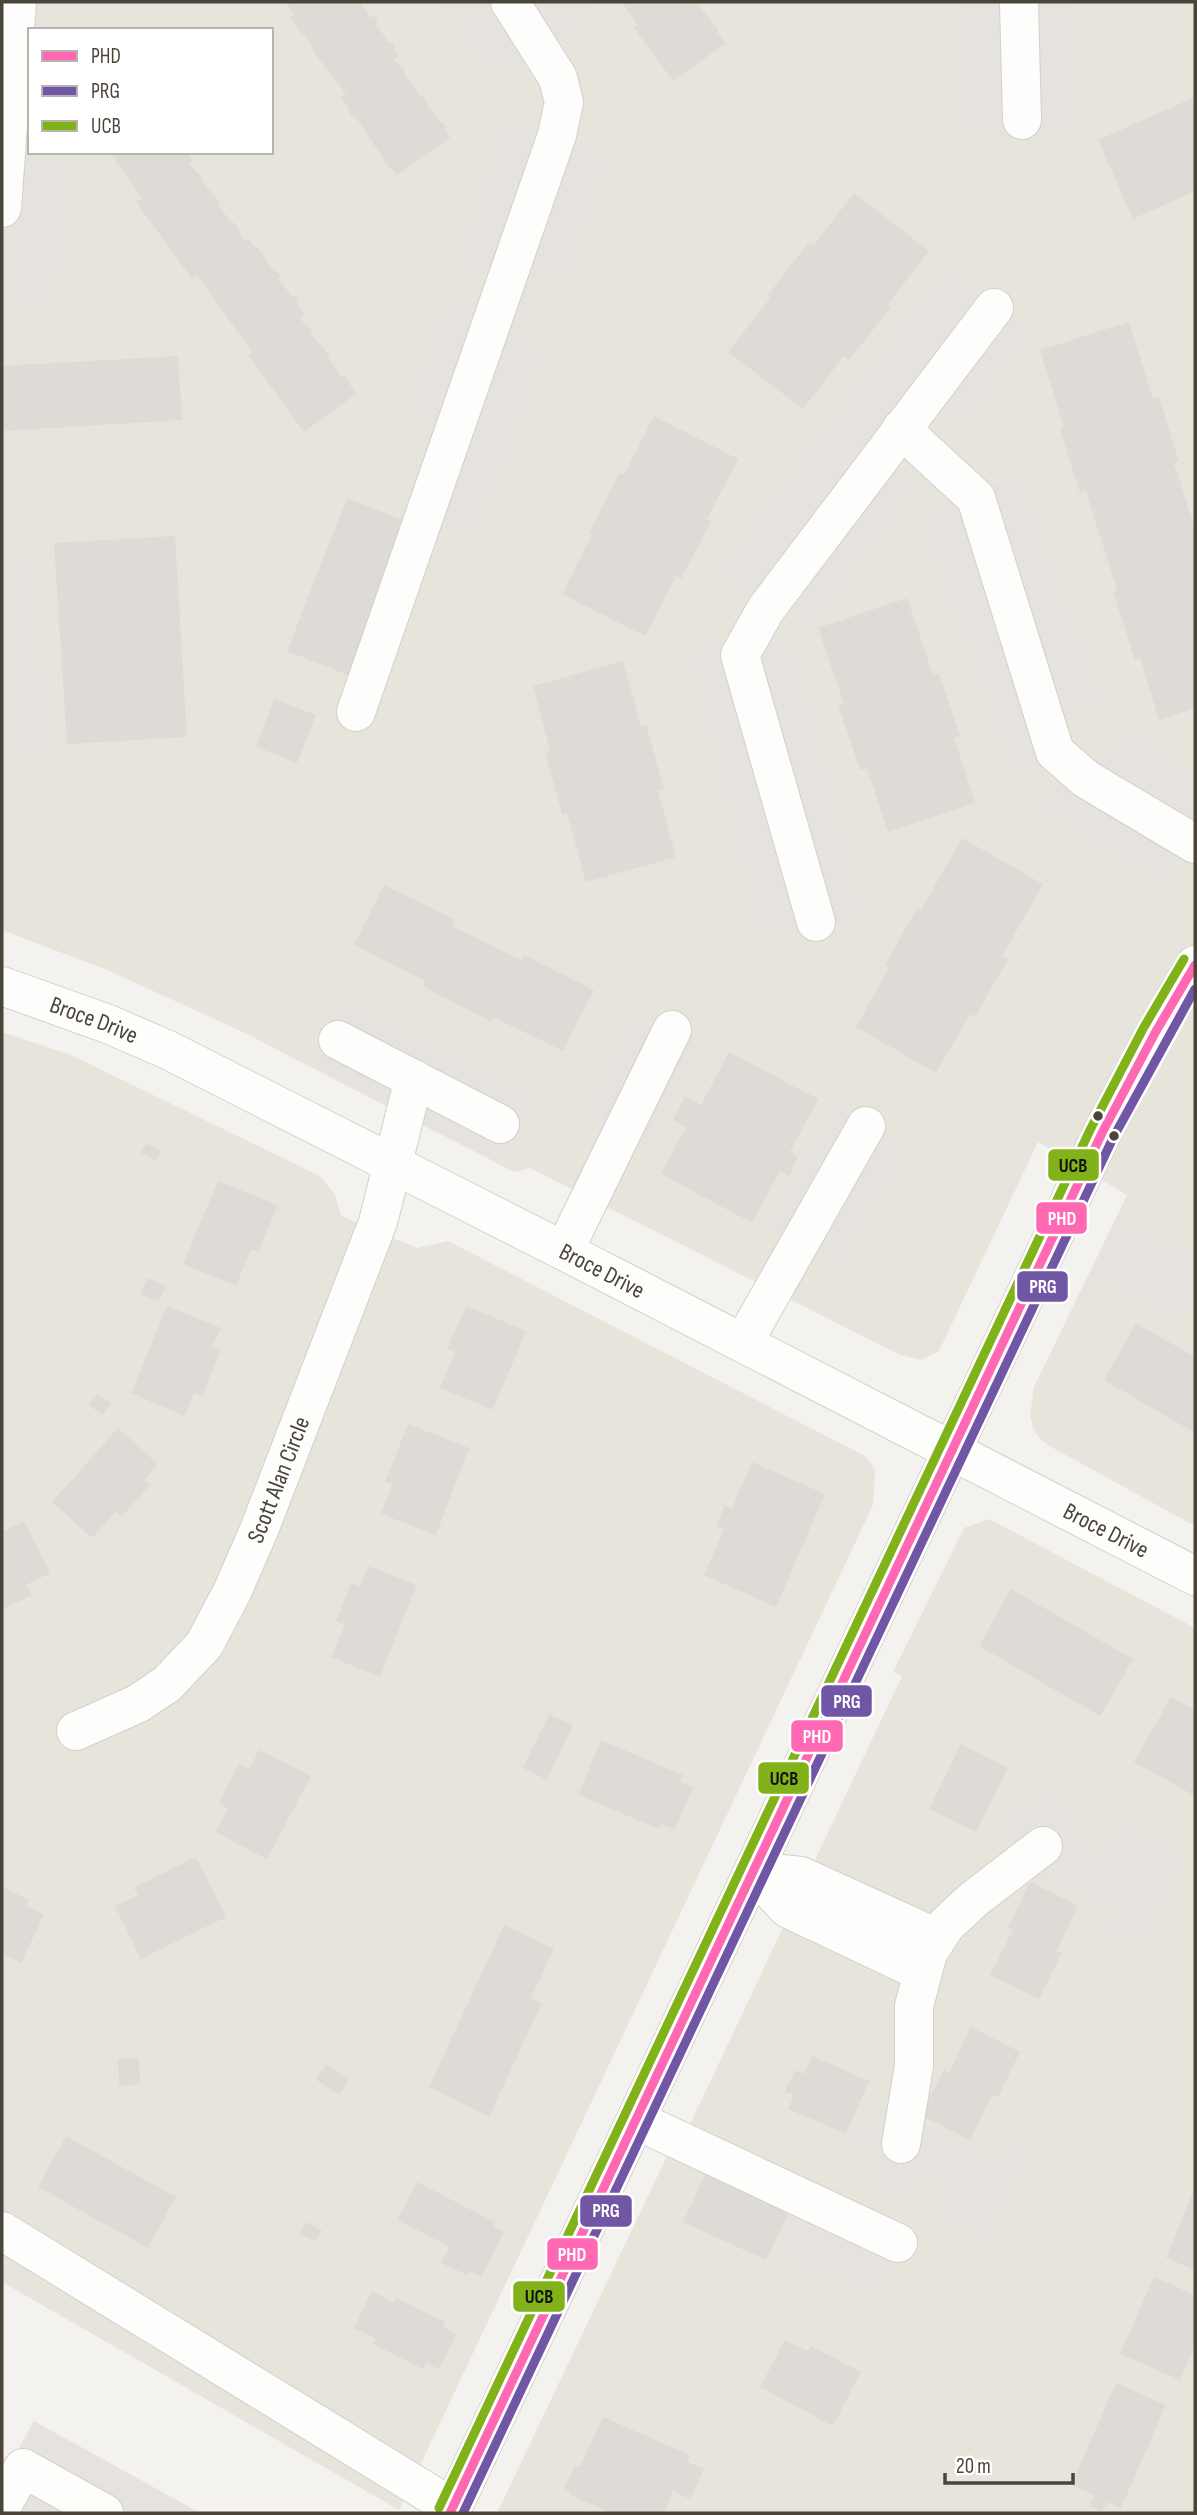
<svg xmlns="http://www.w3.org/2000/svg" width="1197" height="2515" viewBox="0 0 1197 2515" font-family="'Sofia Sans Condensed',sans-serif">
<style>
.residential{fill:#e7e4dc;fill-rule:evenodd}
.parking{fill:#e6e3df}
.building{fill:#dedbd6}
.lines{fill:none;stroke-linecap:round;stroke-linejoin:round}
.minor-casing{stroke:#d2d0cb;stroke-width:40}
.minor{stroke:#fdfdfc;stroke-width:38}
.bus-1-casing{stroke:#fff;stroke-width:14}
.bus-2-casing{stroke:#fff;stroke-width:14}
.bus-3-casing{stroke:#fff;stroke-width:14}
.bus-1{stroke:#ff69b4;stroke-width:9}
.bus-2{stroke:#7156a5;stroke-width:9}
.bus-3{stroke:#81b219;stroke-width:9}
.bus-dot{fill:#4b4439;stroke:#fff;stroke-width:2.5}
.labels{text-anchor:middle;stroke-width:6;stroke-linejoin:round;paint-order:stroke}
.street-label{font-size:24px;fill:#4b4439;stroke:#fff}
.line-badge{stroke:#fff;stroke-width:2.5}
.badge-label{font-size:19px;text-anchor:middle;font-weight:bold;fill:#fff}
.pale-badge-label{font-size:19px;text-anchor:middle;font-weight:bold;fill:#111}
</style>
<rect width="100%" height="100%" fill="#f4f2ee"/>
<path class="residential" d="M2 2H1195V1526L1053 1448 1041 1440 1033 1428 1030 1415 1034 1387 1127 1195 1038 1142 939 1351 921 1360 900 1355 530 1168 514 1172 243 1032 107 970 2 930ZM30 30H271V152H30Z
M2 1032 71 1055 320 1176 335 1195 341 1216 417 1248 448 1241 865 1456 875 1470 873 1505 399 2510 2 2282Z
M989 1519 1195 1628V2513H497L669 2152 676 2154 902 1676 893 1672 964 1528Z"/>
<path class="parking" d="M437 2H590L599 14 495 81Z
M958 2H1072L1077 136 959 140Z
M2 22 78 26 77 30H30V152H69L59 306 2 303Z
M506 117 612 154 568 280 537 270 517 337 548 350 509 469 467 543 405 510 431 421 406 407 443 294 472 304 486 277 453 260Z
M945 263 1038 332 964 431 938 411 896 467 921 486 815 627 787 607 779 618 715 571Z
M1023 474 1107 706 1065 721 1075 751 1099 764 1122 725 1195 770V828L1161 885 1039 811 1074 751 1009 774 915 513Z
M2 509H5L8 552 36 550 52 752 2 756Z
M755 630 760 647 794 639 868 915 761 943 683 649Z
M346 1002 534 1095 500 1163 312 1066Z
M637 1009 701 1042 644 1152 580 1118Z
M834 1102 911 1144 843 1269 766 1228Z
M1119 1218 1195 1259V1297L1181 1323 1089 1274Z
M1046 1787 1076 1802 1063 1829 1105 1849 1118 1822 1189 1856 1143 1954 1103 1935 1112 1914 1004 1863 1011 1846 992 1837 1011 1798 1035 1810Z
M888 2107 995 2158 1007 2134 1037 2148 992 2242 931 2212 942 2186 915 2173 902 2198 866 2181 877 2159 845 2143 859 2113 880 2122Z
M803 2190 904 2235 875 2300 774 2254Z
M34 2421 200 2513H2V2479Z"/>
<path class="building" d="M285 2H360L371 17 373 15 378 22 376 24 389 43 392 42 396 48 395 50 399 56 394 60 406 71 404 73 421 97 423 96 427 102 426 103 440 123 442 122 447 128 445 130 450 138 397 175 388 166 355 116 353 118 347 108 348 107 341 97 346 94 312 50 314 49 304 34 302 35 290 18 294 15Z
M622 2H698L699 6 719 30 717 32 726 43 673 81 634 28 638 25Z
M1195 97V191L1133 219 1098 140Z
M109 152H187L193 161 189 164 202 177 200 179 220 203 218 204 231 223 234 222 245 241 248 238 255 247 257 246 274 271 275 270 281 276 278 278 292 297 295 295 299 301 297 303 305 314 300 318 306 326 307 325 312 331 310 333 330 356 328 357 342 377 344 375 356 394 304 432 248 355 252 352 197 275 192 279 136 202 142 198Z
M854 193 929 251 888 304 891 307 849 360 844 356 803 409 728 352 770 298 768 295 809 242 814 245Z
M1129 322 1153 398 1159 397 1179 461 1174 463 1195 529V708L1159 720 1140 658 1135 660 1113 592 1117 591 1086 491 1080 493 1060 429 1064 427 1040 350Z
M178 356 182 420 2 431V366Z
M654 416 738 459 707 519 711 521 681 579 676 576 645 636 562 594 592 534 589 533 619 473 624 475Z
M347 498 408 522 348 675 287 651Z
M175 536 187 737 67 744 54 543Z
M907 598 933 675 939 673 960 736 954 738 975 803 888 832 867 768 860 770 838 705 844 704 818 628Z
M623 661 641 726 646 724 664 789 658 791 676 857 586 882 567 813 562 814 545 752 550 750 533 686Z
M274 699 316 715 297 763 256 747Z
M962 838 1043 884 1002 956 1008 959 975 1017 970 1014 936 1073 856 1027 889 968 885 965 917 908 921 910Z
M384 885 455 920 452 926 522 960 524 955 594 990 563 1051 493 1017 491 1021 422 986 425 981 354 945Z
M729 1052 818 1099 790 1152 798 1157 789 1176 780 1171 752 1223 661 1174 686 1127 673 1120 685 1097 701 1105Z
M146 1143 161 1151 156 1161 141 1153Z
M218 1181 278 1205 258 1252 251 1249 236 1286 183 1264Z
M147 1278 166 1285 159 1302 141 1295Z
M167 1306 221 1328 212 1347 221 1350 202 1396 194 1393 184 1416 131 1393Z
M466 1306 526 1331 493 1410 440 1388 455 1352 447 1349Z
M1136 1323 1195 1357V1433L1104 1380Z
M98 1394 111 1404 102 1415 89 1405Z
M408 1424 469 1448 436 1535 381 1514 392 1484 385 1482Z
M118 1428 158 1464 144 1480 150 1485 122 1516 116 1511 92 1538 52 1502Z
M752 1462 825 1494 776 1607 704 1575 724 1529 716 1526 725 1505 732 1508Z
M24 1521 50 1573 26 1585 31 1595 2 1610V1532Z
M369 1566 417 1585 380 1677 331 1657 345 1625 336 1621 351 1583 360 1586Z
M1011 1589 1133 1659 1100 1716 979 1646Z
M1171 1697 1195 1710V1796L1134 1762Z
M549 1714 573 1725 547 1780 523 1768Z
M601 1740 683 1775 680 1782 693 1787 675 1830 661 1824 659 1829 578 1795Z
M961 1744 1008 1768 976 1832 929 1809Z
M259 1750 311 1776 267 1859 215 1832 228 1809 219 1803 239 1764 249 1770Z
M196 1857 226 1917 141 1959 115 1906 138 1895 134 1888Z
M1030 1882 1078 1906 1056 1951 1062 1953 1039 1999 990 1975 1013 1930 1008 1927Z
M2 1887 29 1900 26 1906 44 1915 21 1963 2 1953Z
M504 1925 554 1949 531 1998 542 2003 489 2117 429 2087Z
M971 2027 1020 2052 998 2097 992 2095 970 2140 921 2115 944 2070 949 2073Z
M812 2056 869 2081 846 2134 788 2109 794 2095 785 2092 795 2070 804 2074Z
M139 2058 140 2084 119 2086 118 2059Z
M326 2064 349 2080 339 2095 315 2079Z
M66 2136 176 2197 148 2248 38 2187Z
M706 2173 792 2205 766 2260 683 2222Z
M417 2182 495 2222 493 2226 504 2232 481 2277 469 2271 467 2275 441 2263 450 2247 397 2220Z
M1195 2187V2270L1166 2258Z
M306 2222 322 2230 316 2241 300 2234Z
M1154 2277 1195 2295V2346L1180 2380 1120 2354Z
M372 2291 393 2302 396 2298 445 2322 443 2327 456 2334 439 2369 426 2363 423 2369 373 2344 376 2339 354 2328Z
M785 2340 808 2351 811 2346 861 2372 833 2426 760 2387Z
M1116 2383 1166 2405 1121 2508 1107 2502 1102 2512 1089 2506 1094 2495 1071 2485Z
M603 2417 690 2455 687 2462 704 2469 690 2499 673 2491 664 2513H611L570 2495 571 2492 564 2489 575 2465 580 2467Z"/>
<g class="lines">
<g class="minor-casing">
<g id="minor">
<path d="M1019 2 1022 120"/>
<path d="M2 208 17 2"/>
<path d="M901 429 976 498 1055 752 1086 779 1195 844"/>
<path d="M356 712 557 135 564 102 558 78 510 2"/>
<path d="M816 922 740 655 766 609 994 308"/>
<path id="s1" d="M2 986 108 1024 168 1050 564 1251 1195 1576"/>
<path d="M338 1040 500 1124"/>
<path d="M564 1251 672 1030"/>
<path d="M743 1343 866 1126"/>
<path id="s2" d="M76 1731 137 1704 167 1684 204 1645 232 1592 259 1530 378 1222 414 1079"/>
<path d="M753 1871 787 1908 922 1972"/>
<path d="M753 1871 801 1876 937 1938"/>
<path d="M636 2120 898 2243"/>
<path d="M901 2144 914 2066V2006L928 1953 946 1925 974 1899 1043 1846"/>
<path d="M2 2231 453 2508"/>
<path d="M2 2506 23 2468 104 2513"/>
<path d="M450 2513 1102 1133 1155 1033 1195 965"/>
</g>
</g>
<use href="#minor" class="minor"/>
<g class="bus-1-casing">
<path id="bus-1" d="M450 2513 1102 1133 1155 1033 1195 965"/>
</g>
<g class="bus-2-casing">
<path id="bus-2" d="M463 2513 1113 1138 1195 989"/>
</g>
<g class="bus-3-casing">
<path id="bus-3" d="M439 2508 1091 1128 1144 1027 1184 959"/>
</g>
<use href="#bus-1" class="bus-1"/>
<use href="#bus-2" class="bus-2"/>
<use href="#bus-3" class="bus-3"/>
</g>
<g class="bus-dot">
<circle cx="1098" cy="1116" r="6"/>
<circle cx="1114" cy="1136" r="6"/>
</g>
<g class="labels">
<g class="street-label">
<text dy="8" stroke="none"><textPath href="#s1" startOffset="98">Broce Drive</textPath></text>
<text dy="8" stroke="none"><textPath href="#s1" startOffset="665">Broce Drive</textPath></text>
<text dy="8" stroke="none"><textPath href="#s2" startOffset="338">Scott Alan Circle</textPath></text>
<text dy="8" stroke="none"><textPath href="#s1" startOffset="1232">Broce Drive</textPath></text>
</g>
</g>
<g class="line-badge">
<rect x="1047" y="1148" width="53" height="34" rx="7" fill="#81b219"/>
<rect x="1035" y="1201" width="53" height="34" rx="7" fill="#ff69b4"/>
<rect x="1016" y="1270" width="53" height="33" rx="7" fill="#7156a5"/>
<rect x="820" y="1684" width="53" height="34" rx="7" fill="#7156a5"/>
<rect x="790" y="1719" width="54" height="34" rx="7" fill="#ff69b4"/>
<rect x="757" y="1761" width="53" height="34" rx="7" fill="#81b219"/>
<rect x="579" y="2194" width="54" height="34" rx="7" fill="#7156a5"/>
<rect x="546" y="2237" width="53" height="34" rx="7" fill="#ff69b4"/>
<rect x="512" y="2280" width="54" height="33" rx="7" fill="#81b219"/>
</g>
<g class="badge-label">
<text x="1062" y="1225">PHD</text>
<text x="1043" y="1293">PRG</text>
<text x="847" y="1708">PRG</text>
<text x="817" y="1743">PHD</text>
<text x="606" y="2217">PRG</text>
<text x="572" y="2261">PHD</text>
</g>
<g class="pale-badge-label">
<text x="1073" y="1172">UCB</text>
<text x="784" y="1785">UCB</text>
<text x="539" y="2303">UCB</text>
</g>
<rect width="1197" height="2515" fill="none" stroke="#4b4439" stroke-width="7"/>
<rect x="28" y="28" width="245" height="126" fill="#ffffff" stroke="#b7b4b0" stroke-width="2"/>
<rect x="42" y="51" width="35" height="10" fill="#ff69b4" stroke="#b7b4b0" stroke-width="2"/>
<text x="91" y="63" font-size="21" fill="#4b4439">PHD</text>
<rect x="42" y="86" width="35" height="10" fill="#7156a5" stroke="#b7b4b0" stroke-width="2"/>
<text x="91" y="98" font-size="21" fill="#4b4439">PRG</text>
<rect x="42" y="121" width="35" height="10" fill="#81b219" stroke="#b7b4b0" stroke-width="2"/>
<text x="91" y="133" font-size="21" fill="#4b4439">UCB</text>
<path d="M945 2473v10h128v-10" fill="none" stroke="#4b4439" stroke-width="3.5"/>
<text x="956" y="2473" font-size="21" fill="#4b4439" stroke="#ffffff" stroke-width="5" paint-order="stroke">20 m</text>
</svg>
